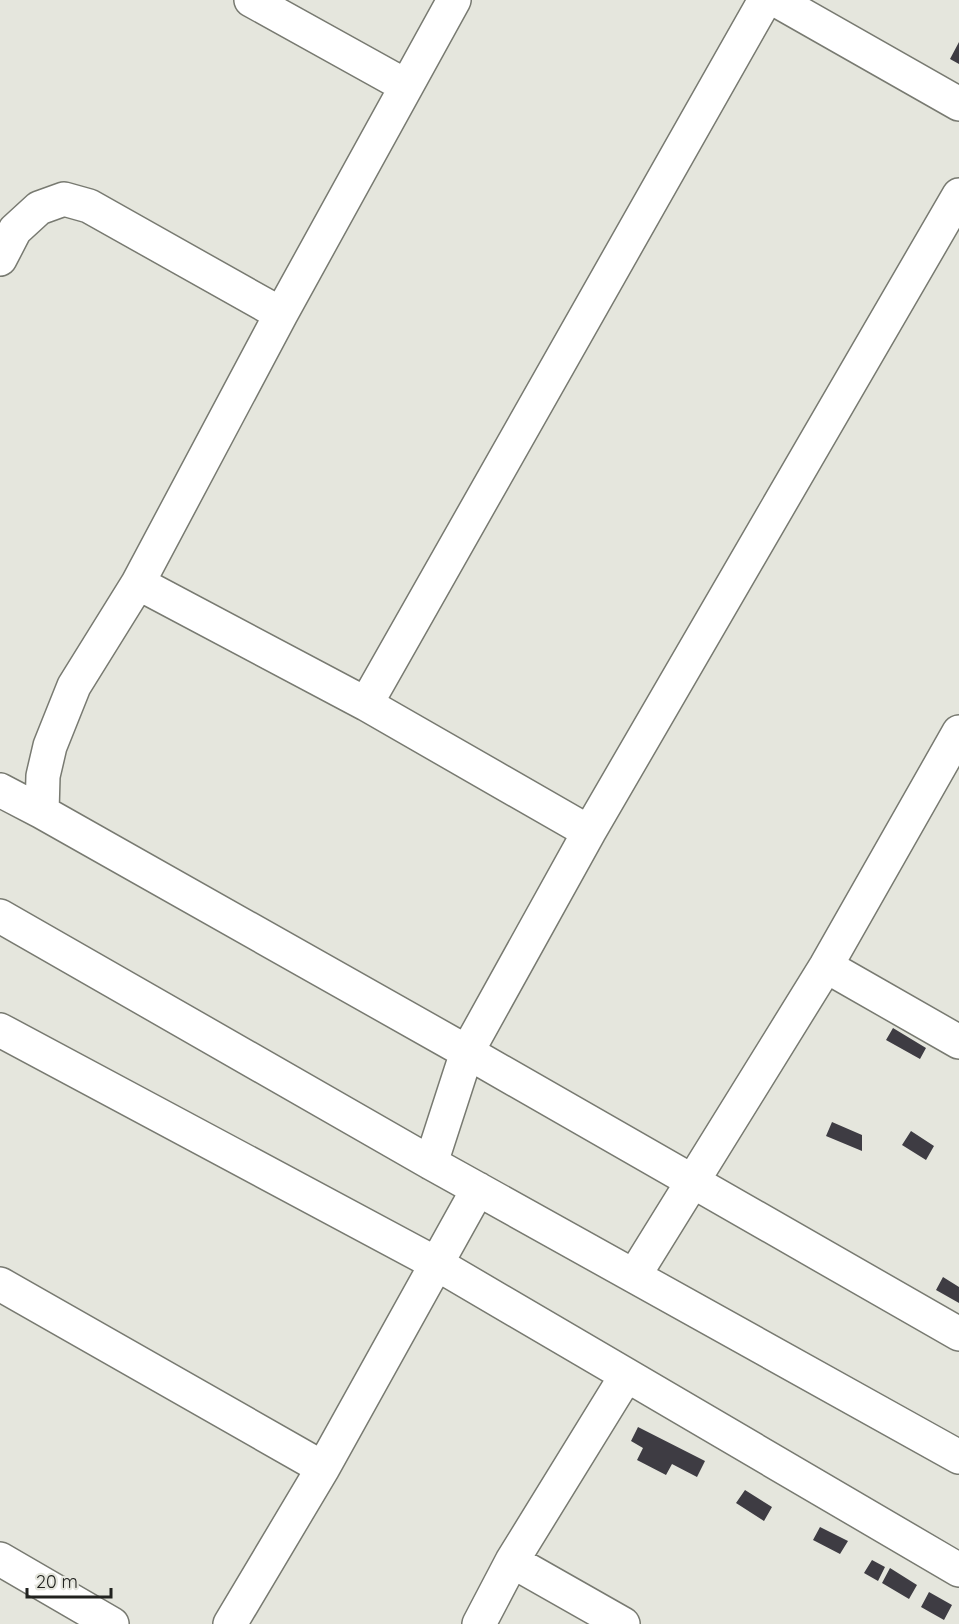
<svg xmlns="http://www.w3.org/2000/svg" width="959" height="1624" viewBox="0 0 959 1624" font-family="Quicksand,sans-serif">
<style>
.building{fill:#3e3c43}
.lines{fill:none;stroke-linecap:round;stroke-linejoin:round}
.minor-casing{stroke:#787a71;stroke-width:36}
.minor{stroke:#fff;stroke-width:33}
</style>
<rect width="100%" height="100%" fill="#e5e6dd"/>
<path class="building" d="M959 42V64L950 59Z
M893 1028 926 1048 920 1059 886 1040Z
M832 1122 862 1135V1151L826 1136Z
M911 1131 934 1146 926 1160 902 1145Z
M943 1277 959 1287V1303L936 1290Z
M638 1427 705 1461 697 1477 672 1464 666 1475 637 1460 643 1448 631 1441Z
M745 1490 772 1507 764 1521 736 1503Z
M820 1527 848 1541 840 1554 813 1540Z
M872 1560 885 1567 878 1581 864 1573Z
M890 1568 917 1585 909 1599 882 1583Z
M929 1592 952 1605 944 1620 921 1607Z"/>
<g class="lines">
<g class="minor-casing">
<path id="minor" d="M251 0 406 86
M454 0 281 314 138 583 74 686 50 746 43 776 42 812 467 1052 959 1334
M765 0 366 704 589 832 959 195
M776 0 959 104
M0 259 15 230 39 208 64 199 89 206 281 314
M138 583 366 704
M0 790 42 812
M0 916 431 1163 959 1457
M826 966 959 1042
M0 1030 437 1264 959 1570
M431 1163 467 1052 589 832
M634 1276 826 966 959 732
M0 1284 323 1468
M0 1559 112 1624
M512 1561 623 1624
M230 1624 323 1468 478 1189
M479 1624 512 1561 626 1376"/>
</g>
<use href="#minor" class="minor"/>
</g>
<path d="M27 1588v9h84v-9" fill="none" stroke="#21221f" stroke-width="3"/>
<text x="36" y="1588" font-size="18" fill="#21221f" stroke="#e5e6dd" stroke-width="4.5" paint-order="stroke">20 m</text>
</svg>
